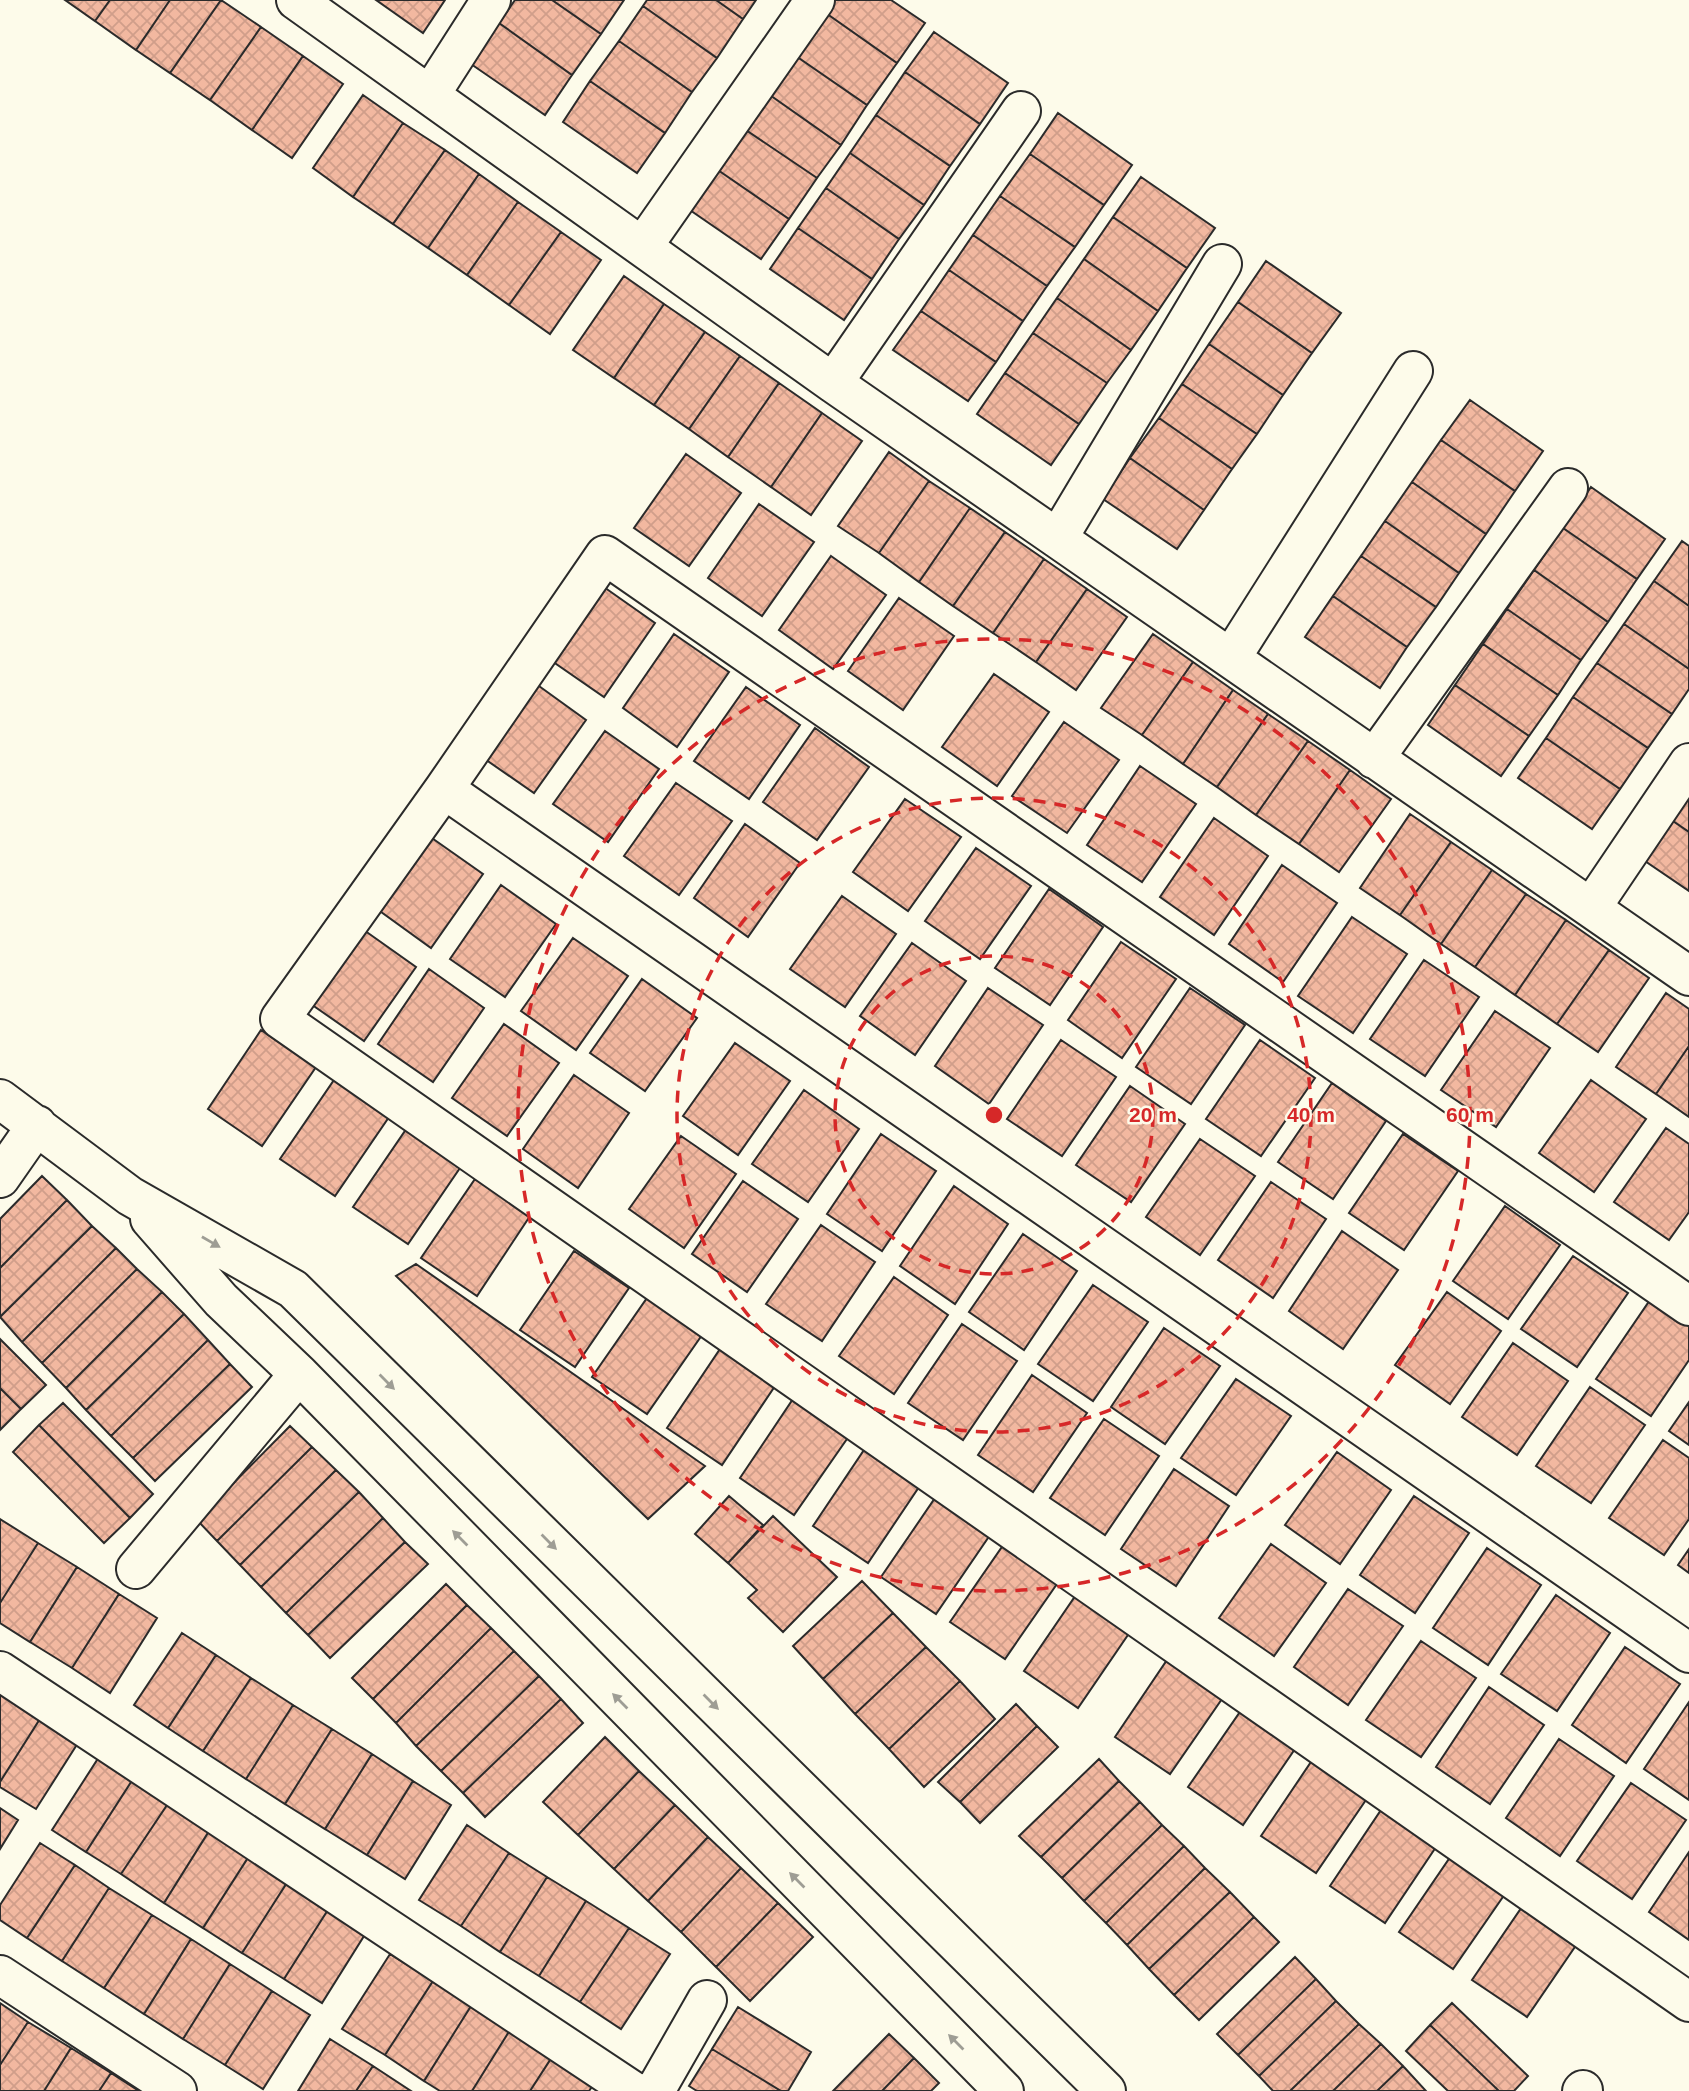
<svg xmlns="http://www.w3.org/2000/svg" width="1689" height="2091" viewBox="0 0 1689 2091" font-family="Arial,sans-serif">
<style>
.building{fill:url(#building-cross-hatch);stroke:#2b2b2b;stroke-width:2}
.lines{fill:none;stroke-linecap:round;stroke-linejoin:round}
.street-casing{stroke:#2b2b2b;stroke-width:42}
.street{stroke:#fdfbea;stroke-width:38}
.oneway{fill:#9e9d94}
.ring{fill:none;stroke:#d62828;stroke-width:3.5;stroke-dasharray:12 9}
.centre{fill:#d62828;stroke:#fdfbea;stroke-width:3.5}
.ring-label{font-size:21px;text-anchor:middle;font-weight:bold;fill:#d62828;stroke:#fdfbea;stroke-width:5;stroke-linejoin:round;paint-order:stroke}
</style>
<defs>
<pattern id="building-cross-hatch" width="8" height="8" patternUnits="userSpaceOnUse" patternTransform="scale(1.75)"><rect width="8" height="8" fill="#f2b8a0"/><path d="M0 0l8 8M0 8l8-8" fill="none" stroke="#d09e8a"/></pattern>
</defs>
<rect width="100%" height="100%" fill="#fdfbea"/>
<path class="building" d="M65 0H110L95 21Z
M110 0H170L136 50 95 21Z
M170 0H221L170 73 136 50Z
M221 0 261 27 210 100 170 73Z
M376 0H445L423 33Z
M515 0H552L601 34 572 75 499 23Z
M552 0H624L601 34Z
M647 0H716L743 19 717 58 643 6Z
M716 0H756L743 19Z
M831 0H891L925 23 897 63 823 11Z
M643 6 717 58 692 92 619 41Z
M823 11 897 63 867 105 793 54Z
M499 23 572 75 545 115 471 64Z
M261 27 303 56 252 130 210 100Z
M934 32 1008 83 980 124 905 72Z
M619 41 692 92 665 133 590 81Z
M793 54 867 105 841 145 767 93Z
M303 56 343 84 292 158 252 130Z
M905 72 980 124 950 166 876 115Z
M590 81 665 133 637 173 563 122Z
M767 93 841 145 817 178 743 128Z
M363 95 403 123 353 197 313 168Z
M1058 113 1132 165 1104 205 1030 154Z
M876 115 950 166 924 205 850 153Z
M403 123 445 150 393 224 353 197Z
M743 128 817 178 789 219 715 168Z
M445 150 479 174 428 248 393 224Z
M850 153 924 205 899 239 826 188Z
M1030 154 1104 205 1075 247 1000 196Z
M715 168 789 219 761 259 687 208Z
M479 174 518 202 467 275 428 248Z
M1141 177 1215 228 1187 268 1113 217Z
M826 188 899 239 872 279 798 228Z
M1000 196 1075 247 1047 286 973 235Z
M518 202 561 232 509 305 467 275Z
M1113 217 1187 268 1158 311 1084 259Z
M798 228 872 279 844 320 770 269Z
M561 232 601 260 550 334 509 305Z
M973 235 1047 286 1023 321 949 270Z
M1084 259 1158 311 1131 350 1057 298Z
M1266 261 1341 313 1312 353 1238 302Z
M949 270 1023 321 996 362 921 311Z
M624 276 664 304 614 378 573 350Z
M1057 298 1131 350 1107 383 1033 333Z
M1238 302 1312 353 1283 395 1209 344Z
M664 304 705 332 654 405 614 378Z
M921 311 996 362 968 401 893 350Z
M705 332 740 356 689 429 654 405Z
M1033 333 1107 383 1079 424 1005 373Z
M1209 344 1283 395 1257 434 1182 384Z
M740 356 779 383 728 457 689 429Z
M1005 373 1079 424 1051 465 977 414Z
M779 383 822 413 771 487 728 457Z
M1182 384 1257 434 1232 469 1159 418Z
M1470 400 1543 451 1515 491 1441 440Z
M822 413 862 441 811 515 771 487Z
M1159 418 1232 469 1204 510 1130 458Z
M1441 440 1515 491 1486 534 1412 482Z
M889 452 929 481 879 553 838 526Z
M686 454 741 493 689 566 634 528Z
M1130 458 1204 510 1177 549 1103 499Z
M929 481 970 508 919 582 879 553Z
M1412 482 1486 534 1459 573 1385 521Z
M1591 487 1665 539 1637 579 1563 528Z
M759 504 814 542 762 616 708 578Z
M970 508 1005 532 953 606 919 582Z
M1385 521 1459 573 1436 607 1361 556Z
M1563 528 1637 579 1608 622 1534 570Z
M1005 532 1044 559 993 633 953 606Z
M1682 541 1689 546V606L1654 581Z
M831 556 886 595 833 669 779 630Z
M1361 556 1436 607 1407 647 1333 596Z
M1044 559 1087 589 1036 662 993 633Z
M1534 570 1608 622 1581 660 1507 609Z
M1654 581 1689 606V669L1624 624Z
M601 585 655 623 604 697 549 659Z
M1087 589 1127 617 1076 690 1036 662Z
M1333 596 1407 647 1380 688 1305 637Z
M899 598 954 636 903 710 848 671Z
M1507 609 1581 660 1558 695 1483 644Z
M1624 624 1689 669V689L1672 714 1597 663Z
M674 634 729 672 677 747 623 708Z
M1153 634 1193 662 1142 735 1101 708Z
M1483 644 1558 695 1529 736 1455 685Z
M1193 662 1233 690 1183 764 1142 735Z
M1597 663 1672 714 1648 748 1573 697Z
M994 674 1049 712 997 786 942 747Z
M532 681 586 720 534 793 479 755Z
M1455 685 1529 736 1501 776 1428 725Z
M746 687 800 725 749 799 694 761Z
M1233 690 1268 714 1217 787 1183 764Z
M1573 697 1648 748 1620 789 1546 738Z
M1268 714 1308 741 1256 815 1217 787Z
M1064 722 1119 760 1067 833 1012 796Z
M815 728 869 767 817 840 763 802Z
M605 731 659 769 608 842 553 804Z
M1546 738 1620 789 1592 829 1518 778Z
M1308 741 1350 770 1299 844 1256 815Z
M1140 766 1196 804 1142 882 1087 845Z
M1350 770 1391 799 1339 872 1299 844Z
M676 783 732 821 679 895 624 856Z
M1689 792V832L1670 819Z
M905 799 961 837 908 911 853 872Z
M1410 814 1451 842 1400 915 1360 888Z
M1214 818 1268 856 1214 935 1160 897Z
M1670 819 1689 832V891L1642 859Z
M745 824 800 863 748 937 694 898Z
M429 836 483 874 431 948 377 909Z
M1451 842 1492 870 1441 944 1400 915Z
M976 848 1031 886 980 959 925 921Z
M1282 865 1337 903 1283 982 1229 944Z
M1492 870 1526 894 1475 967 1441 944Z
M501 885 556 924 505 997 450 959Z
M1049 889 1103 927 1050 1005 995 968Z
M1526 894 1566 920 1515 995 1475 967Z
M842 896 896 934 845 1007 790 969Z
M1352 917 1407 954 1353 1033 1298 996Z
M1566 920 1609 950 1557 1024 1515 995Z
M361 928 416 967 364 1041 308 1002Z
M573 938 628 976 576 1050 521 1011Z
M1121 942 1176 979 1122 1058 1068 1020Z
M912 943 966 981 915 1055 860 1016Z
M1609 950 1649 978 1598 1052 1557 1024Z
M1424 960 1479 997 1425 1076 1370 1039Z
M429 969 484 1008 433 1082 378 1044Z
M642 979 697 1018 645 1091 590 1053Z
M988 988 1043 1025 989 1104 935 1066Z
M1190 988 1245 1025 1191 1104 1136 1067Z
M1666 993 1689 1009V1046L1656 1094 1616 1067Z
M1495 1011 1550 1048 1496 1127 1441 1090Z
M504 1024 559 1063 507 1136 452 1098Z
M261 1030 316 1067 262 1146 208 1109Z
M1061 1040 1116 1077 1062 1156 1007 1119Z
M1260 1040 1315 1078 1261 1156 1206 1119Z
M735 1043 790 1081 738 1155 683 1116Z
M1689 1046V1117L1656 1094Z
M574 1075 629 1113 578 1188 523 1149Z
M334 1080 389 1117 335 1196 280 1159Z
M1591 1080 1646 1119 1594 1192 1539 1153Z
M1332 1083 1386 1121 1333 1199 1278 1162Z
M1130 1086 1185 1124 1131 1202 1076 1165Z
M804 1090 859 1129 808 1202 752 1164Z
M407 1128 462 1165 408 1244 353 1207Z
M1666 1128 1689 1144V1212L1669 1240 1614 1202Z
M881 1134 936 1171 882 1251 827 1214Z
M1403 1134 1458 1171 1404 1250 1349 1213Z
M681 1136 736 1174 684 1248 629 1209Z
M1200 1139 1255 1176 1200 1255 1146 1217Z
M42 1176 67 1200 0 1268V1219Z
M475 1179 530 1216 477 1296 421 1258Z
M743 1181 798 1219 747 1292 692 1254Z
M1271 1182 1326 1219 1273 1298 1218 1260Z
M954 1186 1008 1224 955 1304 900 1266Z
M67 1200 92 1226 0 1317V1268Z
M1505 1206 1560 1245 1508 1319 1453 1281Z
M821 1225 875 1262 822 1341 766 1304Z
M92 1226 116 1248 22 1342 0 1317Z
M1342 1231 1398 1270 1343 1349 1289 1311Z
M1023 1234 1077 1271 1024 1350 969 1312Z
M116 1248 137 1269 42 1363 22 1342Z
M574 1251 629 1288 575 1367 520 1330Z
M1573 1256 1628 1293 1577 1367 1521 1329Z
M416 1264 705 1466 648 1519 396 1276Z
M137 1269 162 1292 66 1388 42 1363Z
M894 1277 948 1315 894 1394 839 1356Z
M1093 1285 1148 1322 1093 1401 1038 1364Z
M162 1292 184 1314 86 1410 66 1388Z
M1447 1292 1501 1331 1450 1404 1395 1365Z
M647 1298 702 1335 647 1414 592 1377Z
M1650 1300 1689 1326V1360L1651 1416 1596 1379Z
M184 1314 208 1340 111 1436 86 1410Z
M962 1324 1017 1361 963 1440 908 1403Z
M1164 1328 1220 1366 1165 1444 1111 1407Z
M0 1339 46 1385 21 1409 0 1388Z
M208 1340 230 1364 133 1458 111 1436Z
M1513 1343 1568 1381 1517 1455 1462 1417Z
M720 1349 775 1386 722 1465 667 1428Z
M230 1364 252 1387 155 1481 133 1458Z
M1032 1375 1087 1413 1033 1492 978 1455Z
M1236 1379 1291 1416 1236 1495 1181 1458Z
M1590 1387 1645 1425 1591 1503 1536 1466Z
M0 1388 21 1409 0 1430Z
M793 1399 849 1436 794 1515 740 1478Z
M1689 1402V1445L1669 1431Z
M63 1403 153 1494 130 1518 39 1425Z
M1104 1419 1159 1456 1105 1535 1050 1498Z
M39 1425 130 1518 104 1543 13 1452Z
M290 1426 312 1447 217 1541 197 1520Z
M1663 1440 1689 1458V1519L1664 1555 1609 1518Z
M312 1447 336 1470 240 1565 217 1541Z
M866 1447 921 1484 868 1563 813 1526Z
M1337 1452 1391 1490 1340 1564 1285 1525Z
M1174 1469 1229 1506 1176 1586 1121 1549Z
M336 1470 359 1492 261 1587 240 1565Z
M359 1492 383 1518 286 1613 261 1587Z
M729 1496 763 1525 728 1563 695 1534Z
M1414 1496 1469 1533 1415 1613 1360 1575Z
M935 1498 990 1535 936 1614 881 1577Z
M773 1516 837 1577 783 1632 748 1598 757 1590 728 1563Z
M383 1518 405 1542 308 1635 286 1613Z
M0 1519 38 1543 0 1603Z
M405 1542 428 1564 330 1658 308 1635Z
M38 1543 77 1567 30 1642 0 1623V1603Z
M1004 1544 1059 1581 1005 1659 950 1622Z
M1271 1544 1326 1583 1274 1656 1219 1618Z
M1487 1548 1541 1585 1488 1665 1433 1628Z
M1689 1549V1573L1678 1565Z
M77 1567 119 1594 72 1668 30 1642Z
M862 1581 893 1613 823 1679 793 1646Z
M446 1584 467 1605 373 1699 352 1678Z
M1348 1589 1403 1626 1348 1705 1294 1667Z
M1078 1592 1132 1629 1078 1708 1024 1671Z
M119 1594 157 1618 110 1693 72 1668Z
M1556 1595 1610 1633 1557 1711 1501 1674Z
M467 1605 491 1628 396 1723 373 1699Z
M893 1613 926 1647 855 1714 823 1679Z
M491 1628 514 1651 416 1746 396 1723Z
M182 1633 216 1655 168 1728 134 1705Z
M1421 1641 1476 1678 1421 1757 1366 1720Z
M926 1647 960 1681 889 1749 855 1714Z
M1625 1647 1680 1684 1626 1763 1572 1725Z
M514 1651 539 1676 441 1771 416 1746Z
M216 1655 251 1678 203 1751 168 1728Z
M1169 1657 1224 1696 1170 1774 1115 1737Z
M539 1676 561 1699 463 1793 441 1771Z
M251 1678 293 1705 246 1779 203 1751Z
M960 1681 995 1719 924 1787 889 1749Z
M1489 1687 1544 1725 1490 1804 1436 1767Z
M0 1689 45 1711 0 1782Z
M561 1699 583 1723 485 1817 463 1793Z
M1689 1702V1800L1644 1769Z
M1016 1704 1037 1726 960 1802 938 1782Z
M293 1705 332 1729 285 1804 246 1779Z
M1242 1709 1297 1746 1243 1825 1188 1787Z
M45 1711 83 1735 36 1809 0 1787V1782Z
M1037 1726 1058 1747 980 1823 960 1802Z
M332 1729 372 1754 325 1829 285 1804Z
M605 1737 639 1771 578 1835 543 1802Z
M1559 1739 1614 1776 1560 1856 1506 1818Z
M372 1754 413 1781 367 1855 325 1829Z
M1315 1756 1370 1794 1316 1873 1261 1836Z
M99 1757 133 1779 86 1852 52 1830Z
M1099 1759 1119 1781 1041 1857 1019 1836Z
M639 1771 675 1805 614 1869 578 1835Z
M133 1779 169 1802 121 1874 86 1852Z
M413 1781 451 1805 405 1879 367 1855Z
M1119 1781 1140 1802 1062 1878 1041 1857Z
M1631 1783 1686 1820 1632 1899 1577 1861Z
M169 1802 211 1828 164 1903 121 1874Z
M1140 1802 1162 1825 1084 1901 1062 1878Z
M675 1805 708 1837 648 1901 614 1869Z
M1383 1807 1438 1844 1385 1923 1330 1886Z
M0 1808 18 1820 0 1849Z
M467 1825 509 1853 461 1926 419 1900Z
M1162 1825 1184 1846 1106 1923 1084 1901Z
M211 1828 251 1853 203 1928 164 1903Z
M708 1837 741 1868 681 1932 648 1901Z
M40 1843 75 1865 27 1938 0 1920V1905Z
M1184 1846 1205 1868 1127 1945 1106 1923Z
M1689 1852V1940L1649 1912Z
M251 1853 290 1878 242 1953 203 1928Z
M509 1853 547 1877 500 1952 461 1926Z
M1453 1853 1507 1891 1453 1969 1399 1932Z
M75 1865 109 1888 62 1961 27 1938Z
M741 1868 778 1903 716 1967 681 1932Z
M1205 1868 1230 1892 1149 1969 1127 1945Z
M547 1877 586 1901 539 1976 500 1952Z
M290 1878 331 1905 284 1979 242 1953Z
M109 1888 152 1915 104 1988 62 1961Z
M1230 1892 1254 1917 1174 1995 1149 1969Z
M586 1901 629 1928 580 2002 539 1976Z
M1526 1901 1581 1938 1527 2017 1472 1980Z
M778 1903 813 1937 750 2001 716 1967Z
M331 1905 369 1928 322 2003 284 1979Z
M152 1915 191 1939 144 2014 104 1988Z
M1254 1917 1279 1942 1199 2020 1174 1995Z
M629 1928 670 1954 621 2029 580 2002Z
M191 1939 230 1964 183 2039 144 2014Z
M390 1954 433 1981 385 2055 342 2029Z
M1295 1957 1316 1979 1238 2055 1217 2034Z
M230 1964 272 1991 225 2065 183 2039Z
M1316 1979 1336 2001 1259 2076 1238 2055Z
M433 1981 471 2006 424 2081 385 2055Z
M272 1991 310 2015 263 2089 225 2065Z
M1336 2001 1359 2024 1290 2091H1273L1259 2076Z
M0 2003 28 2022 0 2065Z
M1452 2003 1528 2076 1514 2091H1499L1430 2025Z
M471 2006 510 2030 472 2091H440L424 2081Z
M738 2007 811 2052 788 2091H781L712 2049Z
M28 2022 71 2048 44 2091H0V2065Z
M1359 2024 1381 2044 1333 2091H1290Z
M1430 2025 1499 2091H1448L1406 2051Z
M510 2030 552 2057 530 2091H472Z
M889 2034 914 2058 882 2091H833Z
M330 2039 373 2066 356 2091H298Z
M1381 2044 1403 2066 1377 2091H1333Z
M71 2048 111 2073 99 2091H44Z
M712 2049 781 2091H697L689 2086Z
M552 2057 594 2084 589 2091H530Z
M914 2058 939 2083 931 2091H882Z
M373 2066 411 2091H356Z
M1403 2066 1426 2091H1377Z
M111 2073 139 2091H99Z"/>
<g class="lines">
<g class="street-casing">
<path id="street" d="M296 0 833 383 1689 976
M430 95 491 0
M643 246 815 0
M833 383 1021 111
M1058 538 1222 264
M1231 658 1413 371
M1374 759 1568 488
M444 789 1689 1653
M1591 908 1689 763
M0 1099 130 1196 293 1289 1106 2091
M0 1178 37 1125
M150 1219 221 1300 299 1374 1004 2091
M1689 1306 605 555 444 789 280 1019 1689 2002
M136 1569 299 1374
M0 1671 633 2091
M0 1975 177 2091
M655 2091 707 2000
M1582 2091 1583 2090"/>
</g>
<use href="#street" class="street"/>
</g>
<defs><path id="oneway-solid" d="M-6-.8H1V-3.2L6.5 0L1 3.2V.8H-6Z" transform="scale(1.75)"/></defs>
<g class="oneway">
<use href="#oneway-solid" transform="translate(211 1242) rotate(30)"/>
<use href="#oneway-solid" transform="translate(387 1382) rotate(45)"/>
<use href="#oneway-solid" transform="translate(460 1538) rotate(-135)"/>
<use href="#oneway-solid" transform="translate(549 1542) rotate(45)"/>
<use href="#oneway-solid" transform="translate(620 1701) rotate(-135)"/>
<use href="#oneway-solid" transform="translate(711 1702) rotate(45)"/>
<use href="#oneway-solid" transform="translate(797 1880) rotate(-135)"/>
<use href="#oneway-solid" transform="translate(956 2042) rotate(-135)"/>
</g>
<g class="ring">
<circle cx="994" cy="1115" r="159"/>
<circle cx="994" cy="1115" r="317"/>
<circle cx="994" cy="1115" r="476"/>
</g>
<circle cx="994" cy="1115" r="10" class="centre"/>
<g class="ring-label">
<text x="1153" y="1122">20 m</text>
<text x="1311" y="1122">40 m</text>
<text x="1470" y="1122">60 m</text>
</g>
</svg>
